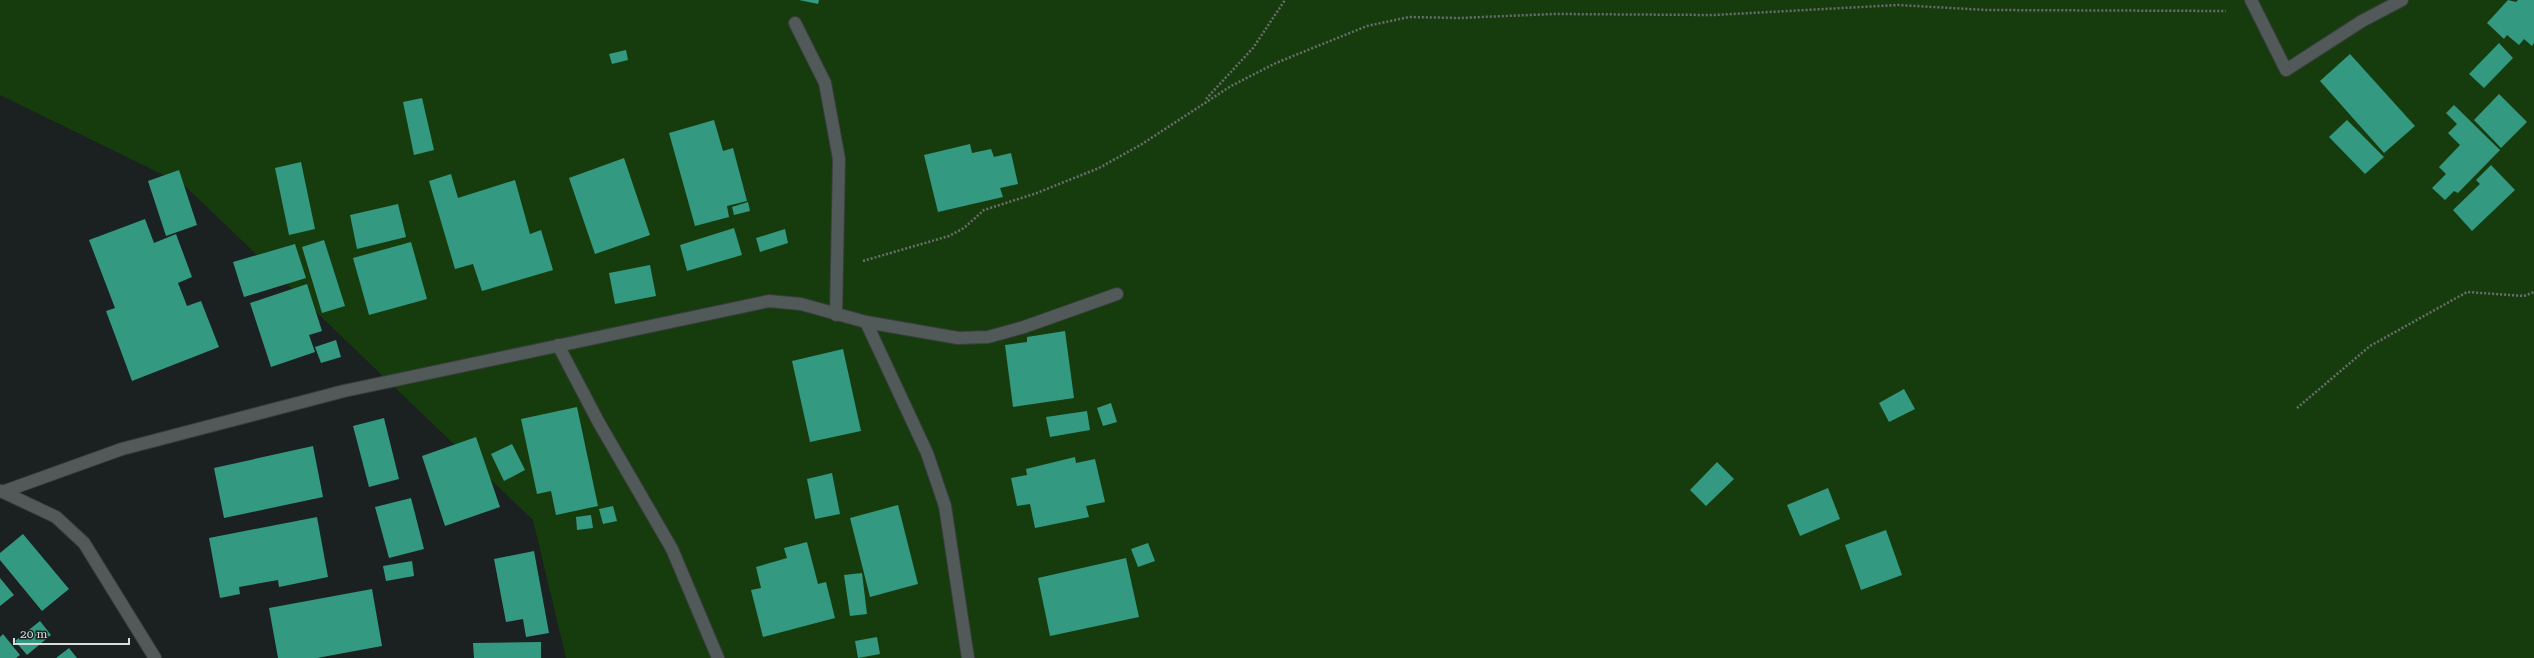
<svg xmlns="http://www.w3.org/2000/svg" width="2534" height="658" viewBox="0 0 2534 658" font-family="'Roboto Serif',serif">
<style>
.green{fill:#163c0e}
.building{fill:#349981}
.lines{fill:none;stroke-linecap:round;stroke-linejoin:round}
.street-casing{stroke:#393d3e;stroke-width:14}
.path{stroke:#6a6e6f;stroke-width:2.5;stroke-dasharray:2 2;stroke-linecap:butt}
.street{stroke:#525959;stroke-width:12}
</style>
<rect width="100%" height="100%" fill="#1b2021"/>
<path class="green" d="M0 0H2534V658H566L533 520 184 185 0 95Z"/>
<path class="building" d="M799 0H819L818 4Z
M2508 0 2516 2 2518 0H2534V43L2532 46 2524 39 2519 45 2507 35 2504 39 2487 23Z
M2499 43 2513 58 2484 88 2469 74Z
M626 50 628 60 612 64 609 54Z
M2350 54 2415 126 2384 153 2320 81Z
M2499 94 2527 122 2501 148 2474 120Z
M422 98 434 150 414 155 403 102Z
M2454 105 2500 150 2458 193 2454 191 2445 200 2432 188 2446 174 2439 167 2460 145 2448 133 2457 124 2446 113Z
M714 120 723 151 733 148 747 201 727 206 729 217 695 226 669 133Z
M2347 120 2384 157 2365 174 2329 137Z
M970 144 972 153 991 149 994 157 1011 153 1018 184 1000 188 1003 197 938 212 924 155Z
M624 158 650 235 595 254 569 178Z
M301 162 315 229 289 235 275 168Z
M2491 165 2515 190 2472 231 2453 210 2480 184 2476 180Z
M179 170 197 225 166 236 148 181Z
M451 174 458 198 515 180 530 234 541 230 553 270 482 291 473 264 455 269 429 181Z
M748 202 750 211 734 215 732 207Z
M398 204 406 237 357 249 350 215Z
M145 219 154 243 176 234 192 277 178 283 187 306 201 301 219 347 132 381 106 311 115 308 89 240Z
M734 228 742 255 687 271 680 245Z
M785 229 788 243 760 252 756 238Z
M324 240 345 306 322 313 302 247Z
M411 242 427 299 369 315 353 258Z
M295 244 306 278 244 297 233 262Z
M650 265 656 296 615 304 609 273Z
M307 284 322 331 309 335 315 352 271 367 250 303Z
M1065 331 1074 398 1013 407 1005 345 1027 342V337Z
M336 340 341 357 321 363 315 347Z
M843 349 861 431 810 442 792 361Z
M1904 389 1915 409 1889 422 1879 403Z
M1111 403 1117 422 1103 426 1097 408Z
M577 407 598 506 556 515 551 491 537 494 521 419Z
M1087 411 1090 430 1050 437 1046 417Z
M384 418 399 479 369 487 353 426Z
M476 437 500 507 445 526 422 456Z
M512 444 525 470 504 481 491 454Z
M313 446 323 497 224 518 214 468Z
M1075 457 1076 463 1095 459 1105 502 1086 506 1089 517 1035 528 1030 504 1017 506 1011 478 1027 475 1026 469Z
M1717 462 1734 479 1706 506 1690 490Z
M832 473 840 514 815 519 807 479Z
M1828 488 1840 519 1800 536 1787 505Z
M411 498 424 549 389 558 375 507Z
M898 505 918 584 870 597 850 518Z
M613 506 617 521 603 524 599 509Z
M591 515 593 528 577 530 576 517Z
M317 517 328 577 279 587 278 580 239 587 240 594 220 598 209 538Z
M1886 530 1902 575 1861 590 1845 545Z
M23 534 69 589 42 611 0 560V553Z
M807 542 818 584 826 582 835 618 763 637 751 590 761 588 756 567 787 558 784 548Z
M1148 543 1155 561 1138 567 1131 549Z
M534 551 549 633 526 637 523 619 506 622 494 559Z
M1126 558 1139 617 1050 636 1038 578Z
M412 561 414 576 386 581 383 566Z
M862 573 867 614 850 616 844 575Z
M0 578 14 595 0 606Z
M372 589 382 646 317 658H278L269 608Z
M40 621 51 635 27 655 15 641Z
M3 634 20 655 16 658H0V637Z
M877 637 880 654 858 658 855 641Z
M541 642V658H474L473 643Z
M69 648 77 658H56Z"/>
<g class="lines">
<g class="street-casing">
<path id="street" d="M2251 0 2286 70 2362 21 2402 0
M795 23 825 83 839 159 836 315
M866 322 927 453 945 506 968 658
M558 345 599 423 672 549 718 658
M1 491 56 517 84 543 155 658
M5 491 122 449 344 391 769 301 801 304 866 322 958 338 988 337 1024 327 1117 294"/>
</g>
<path class="path" d="M1206 99 1253 48 1285 0
M863 261 949 236 964 228 984 210 1037 193 1099 168 1142 144 1231 86 1276 63 1367 26 1409 17 1459 18 1554 14 1714 15 1898 5 1986 10 2226 11
M2297 408 2370 346 2467 292 2524 296 2534 292"/>
<use href="#street" class="street"/>
</g>
<path d="M14 638v6h115v-6" fill="none" stroke="#daddde" stroke-width="2"/>
<text x="20" y="638" font-size="12" fill="#daddde" stroke="#1b2021" stroke-width="3" paint-order="stroke">20 m</text>
</svg>
